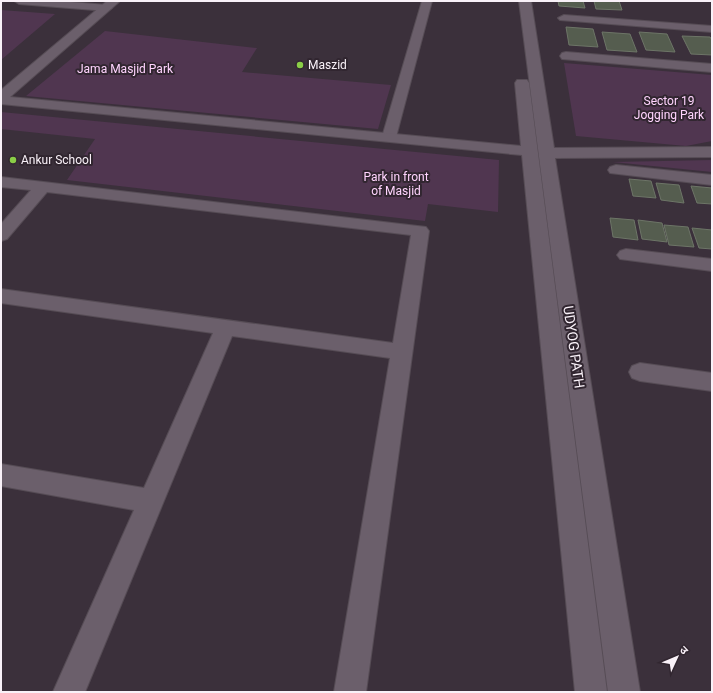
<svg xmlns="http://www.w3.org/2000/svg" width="713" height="693" viewBox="0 0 713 693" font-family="Roboto,'Noto Sans Devanagari',sans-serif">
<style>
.green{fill:#503650}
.building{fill:#555d4f;stroke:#6d7567}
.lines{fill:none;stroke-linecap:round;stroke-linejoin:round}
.street-casing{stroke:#564c55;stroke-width:2}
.secondary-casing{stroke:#564c55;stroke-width:2}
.street{fill:#6b5f6b;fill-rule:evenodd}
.secondary{fill:#6b5f6b;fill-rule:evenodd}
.poi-dot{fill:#8ace47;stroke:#312630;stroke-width:1.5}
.labels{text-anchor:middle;stroke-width:4;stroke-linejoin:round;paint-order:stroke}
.far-poi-label{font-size:12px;fill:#f9f1f8;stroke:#312630;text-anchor:start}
.far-park-label{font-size:12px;fill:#ffd4fe;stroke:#312630}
.street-label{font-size:14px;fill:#f9f1f8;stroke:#312630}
</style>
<rect width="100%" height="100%" fill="#3b303b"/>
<path class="green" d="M1 10 55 14 1 60Z
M105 31 257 48 242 72 391 85 378 129 26 96Z
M564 63 712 75V141L686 146 576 136Z
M1 112 499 160 498 212 428 204 425 221 67 180 95 139 1 129Z
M712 160V172L613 162Z"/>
<path class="building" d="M558 1H583L585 8 559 6Z
M594 1H619L622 10 596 9Z
M566 27 593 29 598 47 569 45Z
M602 32 630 34 637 52 607 50Z
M639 32 667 34 675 52 646 50Z
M682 36 710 37 712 40V55L691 54Z
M629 179 651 181 656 198 633 196Z
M656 183 679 185 684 203 661 200Z
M691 186 712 188V204L697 203Z
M610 218 634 220 638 240 613 237Z
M638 220 662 223 667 242 642 239Z
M664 225 688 227 694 247 669 245Z
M692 228 712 230V249L699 248Z"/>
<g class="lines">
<g class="street-casing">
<path id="street" d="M14 1H59L107 5 112 8 107 11 19 4Z
M422 1H432L396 137 394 140 389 141 384 140 382 137Z
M564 15 712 26V32L560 20 558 18Z
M566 52 712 64V72L562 59 560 56 562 53Z
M616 165 712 175V185L610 173 608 170 610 167Z
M1 177 426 227 429 231 366 692H334L390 358 232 336 85 692H53L134 510 1 486V464L144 488 213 333 1 303V289L393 343 411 235 47 192 7 239 1 241V224L31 190 1 187Z
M626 249 712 259V271L620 259 617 255 620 251Z
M640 363 712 373V391L640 381 632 378 629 372 632 366Z"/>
</g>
<g class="secondary-casing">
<path id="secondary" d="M107 1H120L10 97 521 146 515 83 517 80H527L529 83 607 692H575L522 155 1 104V90Z
M519 1H531L554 148 712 147V157L555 158 640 692H608Z"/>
</g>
<use href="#street" class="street"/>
<use href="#secondary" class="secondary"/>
</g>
<g class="poi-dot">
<circle cx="300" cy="65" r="4"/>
<circle cx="13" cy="160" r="4"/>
</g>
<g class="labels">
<g class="far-poi-label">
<text x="308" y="69">Maszid</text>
<text x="21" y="164">Ankur School</text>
</g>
<g class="far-park-label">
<text x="125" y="73">Jama Masjid Park</text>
<text x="669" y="105">Sector 19<tspan x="669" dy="14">Jogging Park</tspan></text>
<text x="396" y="181">Park in front<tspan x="396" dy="14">of Masjid</tspan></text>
</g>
<g class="street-label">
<text transform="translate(574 347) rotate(82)" y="5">UDYOG PATH</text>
</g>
</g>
<rect width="713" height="693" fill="none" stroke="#f9f1f8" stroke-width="4"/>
<g transform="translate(677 657) rotate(46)" stroke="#312630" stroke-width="3" paint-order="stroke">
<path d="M0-3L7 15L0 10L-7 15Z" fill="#f9f1f8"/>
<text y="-6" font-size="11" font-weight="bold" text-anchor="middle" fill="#f9f1f8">उ</text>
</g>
</svg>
